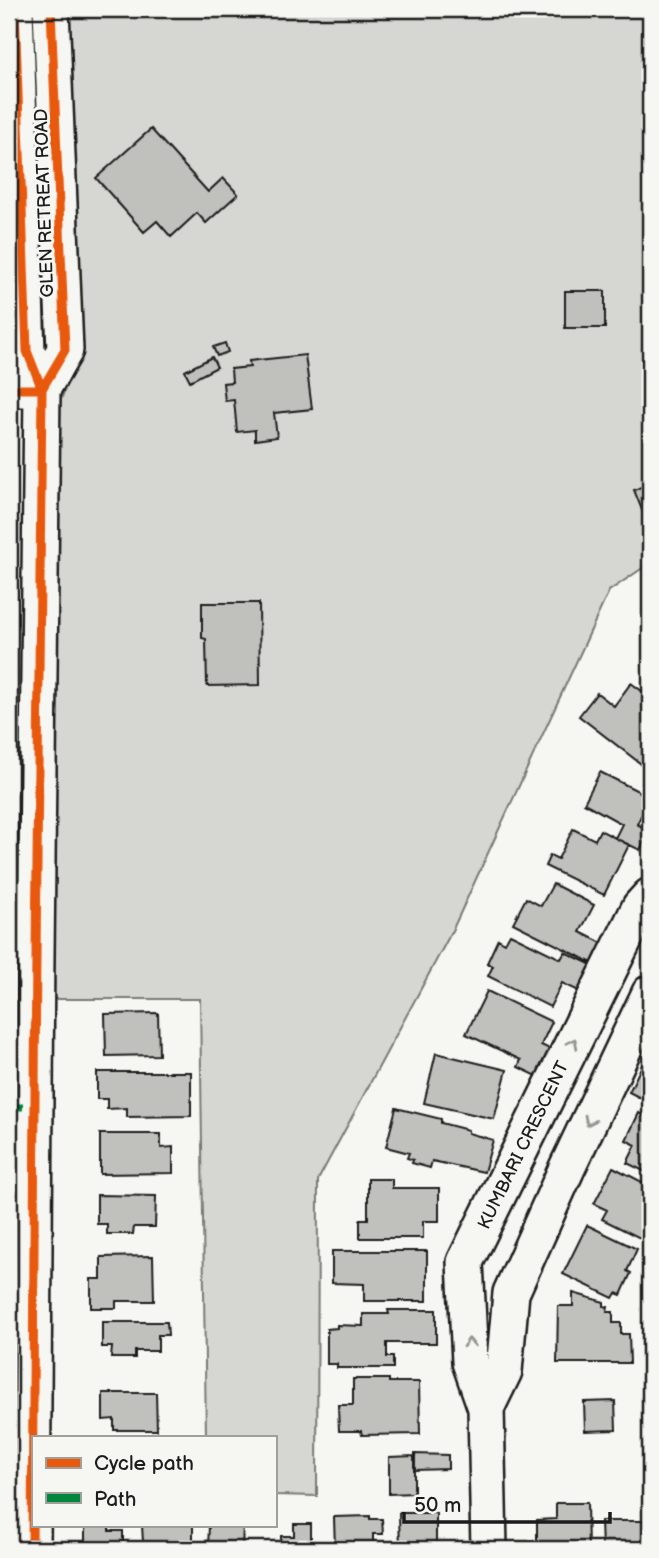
<svg xmlns="http://www.w3.org/2000/svg" width="659" height="1558" viewBox="0 0 659 1558" font-family="'Balsamiq Sans',sans-serif">
<style>
.green{fill:#d6d6d2;stroke:#797977;stroke-width:2}
.building{fill:#c0c0bd;stroke:#1c1c1c;stroke-width:2}
.lines{fill:none;stroke-linecap:round;stroke-linejoin:round}
.minor-casing{stroke:#1c1c1c;stroke-width:40}
.minor{stroke:#f6f6f2;stroke-width:35}
.quiet{stroke:#00873e;stroke-width:7;stroke-dasharray:14 7;stroke-linecap:butt}
.cycleway-casing{stroke:#f6f6f2;stroke-width:13}
.cycleway{stroke:#e8590c;stroke-width:9}
.oneway{stroke:#949492}
.labels{text-anchor:middle;stroke-width:6;stroke-linejoin:round;paint-order:stroke}
.street-label{font-size:18px;fill:#1c1c1c;stroke:#f6f6f2}
</style>
<rect width="100%" height="100%" fill="#f6f6f2"/>
<filter id="ink" filterUnits="userSpaceOnUse"><feTurbulence type="fractalNoise" baseFrequency=".0143" numOctaves="2"/><feDisplacementMap in="SourceGraphic" scale="14" xChannelSelector="R" yChannelSelector="G"/><feConvolveMatrix kernelMatrix="1 2 1 2 8 2 1 2 1" color-interpolation-filters="sRGB"/></filter>
<g filter="url(#ink)">
<path class="green" d="M63 9H650V563L609 591 452 931 318 1180 317 1496 275 1495V1437H206L200 999H54L57 411 78 353Z"/>
<path class="building" d="M151 129 208 192 223 178 238 194 206 223 197 213 171 237 157 221 144 232 96 178Z
M565 291H605V328H565Z
M225 343 228 352 217 356 213 347Z
M305 355 312 409 274 413 277 437 255 440V430L237 432 234 400 225 401 223 383 232 382 231 369 250 367 249 361Z
M212 357 217 367 190 381 185 371Z
M650 483V518L646 520 634 490Z
M202 603H259L260 685 207 686 206 639 202 638Z
M631 683 650 697V760L645 767 579 716 597 693 614 706Z
M600 772 650 797 637 824 650 831 640 850 615 838 622 824 584 803Z
M573 829 595 840 600 830 629 845 604 895 545 866 550 855 558 859Z
M553 884 594 905 580 932 604 944 594 964 513 923 526 898 541 906Z
M510 934 561 959 565 952 594 966 581 992 562 983 550 1007 488 976 493 966 487 963 498 939 505 943Z
M487 991 552 1022 541 1045 552 1050 539 1077 518 1067 521 1060 466 1034Z
M158 1013 159 1055 106 1056 105 1014Z
M436 1053 507 1070 494 1119 424 1103Z
M642 1065 650 1069V1103L629 1092Z
M97 1072H191V1116L127 1117V1108L107 1109V1099H97Z
M396 1108 441 1119V1123L468 1130V1133L493 1140 484 1172 432 1161 430 1168 412 1163 413 1160 407 1158 409 1153 386 1147Z
M639 1113 650 1119V1174L627 1163 636 1145 626 1140Z
M100 1134H161V1148L173 1147V1173L100 1174Z
M613 1167 650 1186V1243L602 1219 607 1210 594 1204Z
M368 1179H392V1188H439V1221H423V1238H360V1219H368Z
M97 1195 156 1196 155 1227H134L133 1234H107V1224H97Z
M587 1225 637 1249 627 1271 631 1273 621 1295 616 1293 613 1298 563 1274Z
M332 1251H427V1301H364V1284L332 1283Z
M153 1256 154 1301H116V1308H91V1279H101V1257Z
M573 1293 604 1302V1306L608 1307 607 1312H613V1323H621V1334H629L630 1363H557L558 1306H573Z
M388 1310H436V1343H387V1357H393V1368H337V1364H327V1329L337 1328V1325L363 1326V1314H389Z
M102 1322H167L168 1335H158V1351H135V1358H111L112 1347H102Z
M353 1379H389V1382H419L420 1434 362 1435 361 1431H339L338 1405H353Z
M103 1393H156L157 1430H114V1419L103 1420Z
M615 1401 616 1430 585 1431 584 1402Z
M415 1454 448 1455V1469L415 1470Z
M414 1456V1493L389 1494V1457Z
M556 1503H587L588 1549H537V1520L556 1519Z
M399 1513H436V1547L443 1546V1549H400Z
M370 1516V1519H382L383 1534H373V1549H335L334 1517Z
M601 1521H650V1549H602Z
M294 1524H311V1549H281V1536H294Z
M85 1525H109V1531H123V1549H85Z
M142 1525H193V1549H153V1542H143Z
M209 1525H243L242 1549H208Z"/>
<g class="lines">
<g class="minor-casing">
<path id="minor" d="M15 9 27 351 42 389 65 350 51 9
M9 389H42C39 776 32 1162 32 1549
M486 1408 504 1371 511 1293 567 1168 650 993
M489 1549 486 1408 470 1362 465 1262 640 907 650 896"/>
</g>
<use href="#minor" class="minor"/>
<path class="quiet" d="M9 1107H34"/>
<g class="cycleway-casing">
<path id="cycleway" d="M15 9 27 351 42 389 65 350 51 9
M9 389H42C39 776 32 1162 32 1549"/>
</g>
<use href="#cycleway" class="cycleway"/>
</g>
<defs><path id="oneway-chevron" d="M-2-3.5L2.5 0L-2 3.5" fill="none" stroke-width="1.6" stroke-linecap="round" stroke-linejoin="round" transform="scale(1.75)"/></defs>
<g class="oneway">
<use href="#oneway-chevron" transform="translate(573 1043) rotate(-64)"/>
<use href="#oneway-chevron" transform="translate(589 1121) rotate(116)"/>
<use href="#oneway-chevron" transform="translate(469 1343) rotate(-93)"/>
</g>
</g>
<g class="labels">
<g class="street-label">
<text transform="translate(44 203) rotate(-92)" y="6">GLEN RETREAT ROAD</text>
<text transform="translate(523 1145) rotate(-64)" y="6">KUMBARI CRESCENT</text>
</g>
</g>
<rect width="659" height="1558" fill="none" stroke="#f6f6f2" stroke-width="35"/>
<rect x="18" y="18" width="624" height="1523" fill="none" stroke="#1c1c1c" stroke-width="2.5" filter="url(#ink)"/>
<rect x="32" y="1436" width="245" height="91" fill="#f6f6f2" stroke="#9f9f9c" stroke-width="2"/>
<rect x="46" y="1458" width="35" height="10" fill="#e8590c" stroke="#9f9f9c" stroke-width="2"/>
<text x="94" y="1470" font-size="21" fill="#1c1c1c">Cycle path</text>
<rect x="46" y="1493" width="35" height="10" fill="#00873e" stroke="#9f9f9c" stroke-width="2"/>
<text x="94" y="1506" font-size="21" fill="#1c1c1c">Path</text>
<path d="M404 1512v10h206v-10" fill="none" stroke="#1c1c1c" stroke-width="3.5"/>
<text x="414" y="1512" font-size="21" fill="#1c1c1c" stroke="#f6f6f2" stroke-width="5" paint-order="stroke">50 m</text>
</svg>
